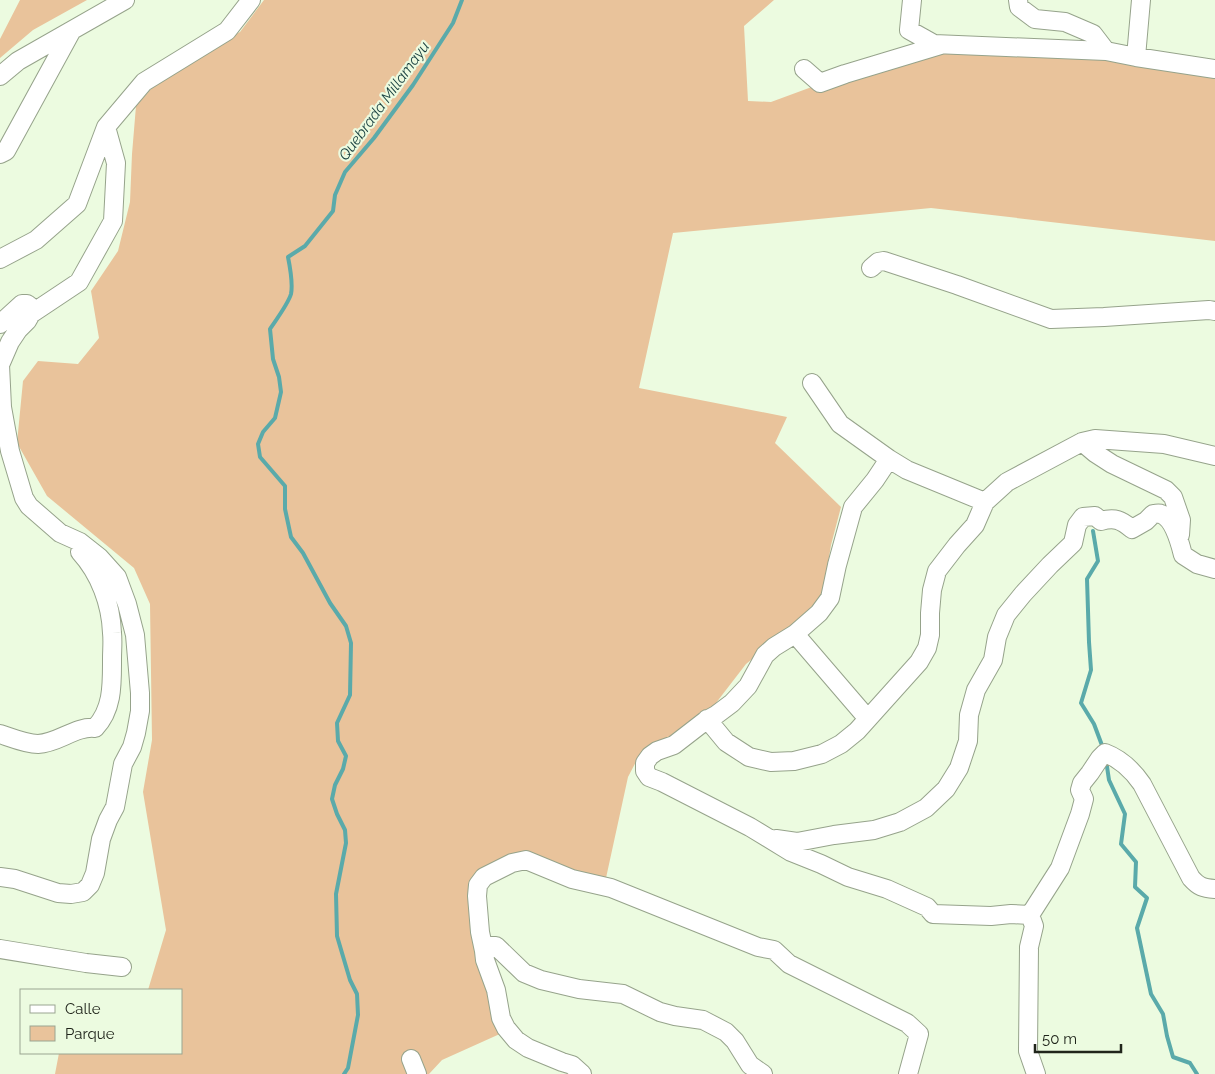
<svg xmlns="http://www.w3.org/2000/svg" width="1215" height="1074" viewBox="0 0 1215 1074" font-family="Raleway,sans-serif">
<style>
.green{fill:#e9c39b}
.lines{fill:none;stroke-linecap:round;stroke-linejoin:round}
.stream{stroke:#5aaaaa;stroke-width:4}
.minor-casing{stroke:#96a38b;stroke-width:20}
.minor{stroke:#fff;stroke-width:18}
.labels{text-anchor:middle;stroke-width:4.5;stroke-linejoin:round;paint-order:stroke}
.water-label{font-size:15px;font-style:italic;fill:#163d3d;stroke:#ecfbe0}
</style>
<rect width="100%" height="100%" fill="#ecfbe0"/>
<path class="green" d="M20 0H87L33 30 0 58V39Z
M264 0H774L744 26 748 101 771 102 912 50 1133 51 1215 76V241L931 208 673 233 639 388 787 417 775 443 841 507 831 545 823 595 794 625 746 664 709 712 639 756 628 777 606 878 527 858 477 887 502 1033 442 1060 429 1074H55L59 1053H181V990H148L166 930 143 792 152 740 150 604 134 568 47 496 17 443 23 381 38 361 78 364 99 338 91 291 118 251 130 202 132 154 136 106 173 64 240 32Z"/>
<g class="lines">
<path class="stream" d="M1093 531 1098 561 1087 579 1089 642 1091 670 1081 703 1094 724 1103 748
M1106 760 1109 780 1125 814 1121 844 1136 862 1135 887 1147 898 1137 928 1151 994 1163 1014 1167 1036 1173 1057 1190 1063 1197 1074
M344 1074 348 1068 358 1015 357 994 350 980 337 936 336 894 346 843 345 830 337 814 332 799 335 785 343 769 346 756 338 741 337 723 350 695 351 643 346 626 330 603 303 553 291 537 285 509V486L260 457 258 444 263 432 275 418 281 392 279 377 273 359 270 329C276 320 288 304 291 294 293 284 290 267 288 257L305 246 333 211 335 195 345 172 374 138 413 85 453 23 462 0"/>
<g class="minor-casing">
<path id="minor" d="M912 0 909 30 934 44 1106 51 1136 57 1215 69
M1018 0 1019 7 1035 19 1065 22 1093 34 1106 51
M1136 57 1141 0
M804 69 820 83 845 74 941 45
M0 76 18 61 125 0
M0 154 6 151 71 32
M0 259 36 240 77 204 106 127 144 82 227 31 251 0
M871 268 878 262 884 261 957 285 1051 319 1104 317 1209 310 1215 311
M31 314 79 282 113 221 116 163 106 127
M0 324 22 304H27L31 307V314L27 321 18 330 10 342 0 365 2 407 10 451 24 498 29 506 60 533 80 542 99 557 117 577 127 604 135 635 140 693V711L136 733 132 747 123 764 115 807 108 820 101 839 95 873 90 885 83 892 71 894 58 893 15 879 0 877
M812 383 840 424 889 459 907 470 985 502
M1082 442 1095 453 1112 464 1166 490 1173 497 1181 520 1180 535
M889 459 875 480 853 507 837 565 830 598 819 613 795 634 774 647 765 655 748 686 732 703 716 715 705 721 674 745 657 751 650 756 645 763V771L649 777 662 782 705 804 750 827 791 852 821 864 848 877 887 889 927 907 933 914 991 916 1011 914 1030 915
M795 634 868 719
M707 719 726 742 749 757 771 762 794 761 822 754 841 744 857 731 919 662 927 648 930 635V613L932 590 937 571 957 545 975 525 985 502 1007 482 1082 442 1095 439 1164 444 1215 456
M0 734C12 738 26 744 38 744 59 743 75 726 95 728 113 709 112 684 112 659 112 650 113 641 112 633 111 604 100 574 80 552
M776 839 797 842 834 835 874 830 900 822 926 808 946 789 959 768 968 741 969 715 976 690 993 660 997 637 1006 615 1023 594 1050 565 1073 543 1077 525 1083 517 1095 516 1101 521C1115 517 1121 520 1132 529L1146 521 1153 514C1156 514 1159 513 1161 514 1174 519 1180 543 1183 555L1197 564 1215 569
M1030 915 1060 868 1080 814 1084 799 1080 790 1082 783 1090 773 1100 758 1105 753C1121 759 1133 771 1142 784L1191 878C1199 887 1203 888 1215 889
M1030 915 1034 926 1029 947 1028 1051 1036 1074
M0 949 86 963 122 967
M484 951 480 932 477 896 478 885 484 877 512 863 526 860 572 879 611 888 758 947 774 950 789 964 907 1023 919 1034 908 1074
M411 1059 417 1074
M582 1074 572 1065 562 1062 528 1048 516 1040 506 1028 501 1018 496 990 485 960 484 951 489 946H496L524 973 541 980 579 989 623 994 660 1012 675 1016 703 1020 726 1032 735 1041 750 1065 763 1074"/>
</g>
<use href="#minor" class="minor"/>
</g>
<g class="labels">
<g class="water-label">
<text transform="translate(384 101) rotate(-54)" y="5">Quebrada Millamayu</text>
</g>
</g>
<rect x="20" y="989" width="162" height="65" fill="#ecfbe0" stroke="#9aa591"/>
<rect x="30" y="1005" width="25" height="8" fill="#ffffff" stroke="#9aa591"/>
<text x="65" y="1014" font-size="15" fill="#20251b">Calle</text>
<rect x="30" y="1026" width="25" height="15" fill="#e9c39b" stroke="#9aa591"/>
<text x="65" y="1039" font-size="15" fill="#20251b">Parque</text>
<path d="M1035 1044v8h86v-8" fill="none" stroke="#20251b" stroke-width="2.5"/>
<text x="1042" y="1044" font-size="15" fill="#20251b" stroke="#ecfbe0" stroke-width="4" paint-order="stroke">50 m</text>
</svg>
